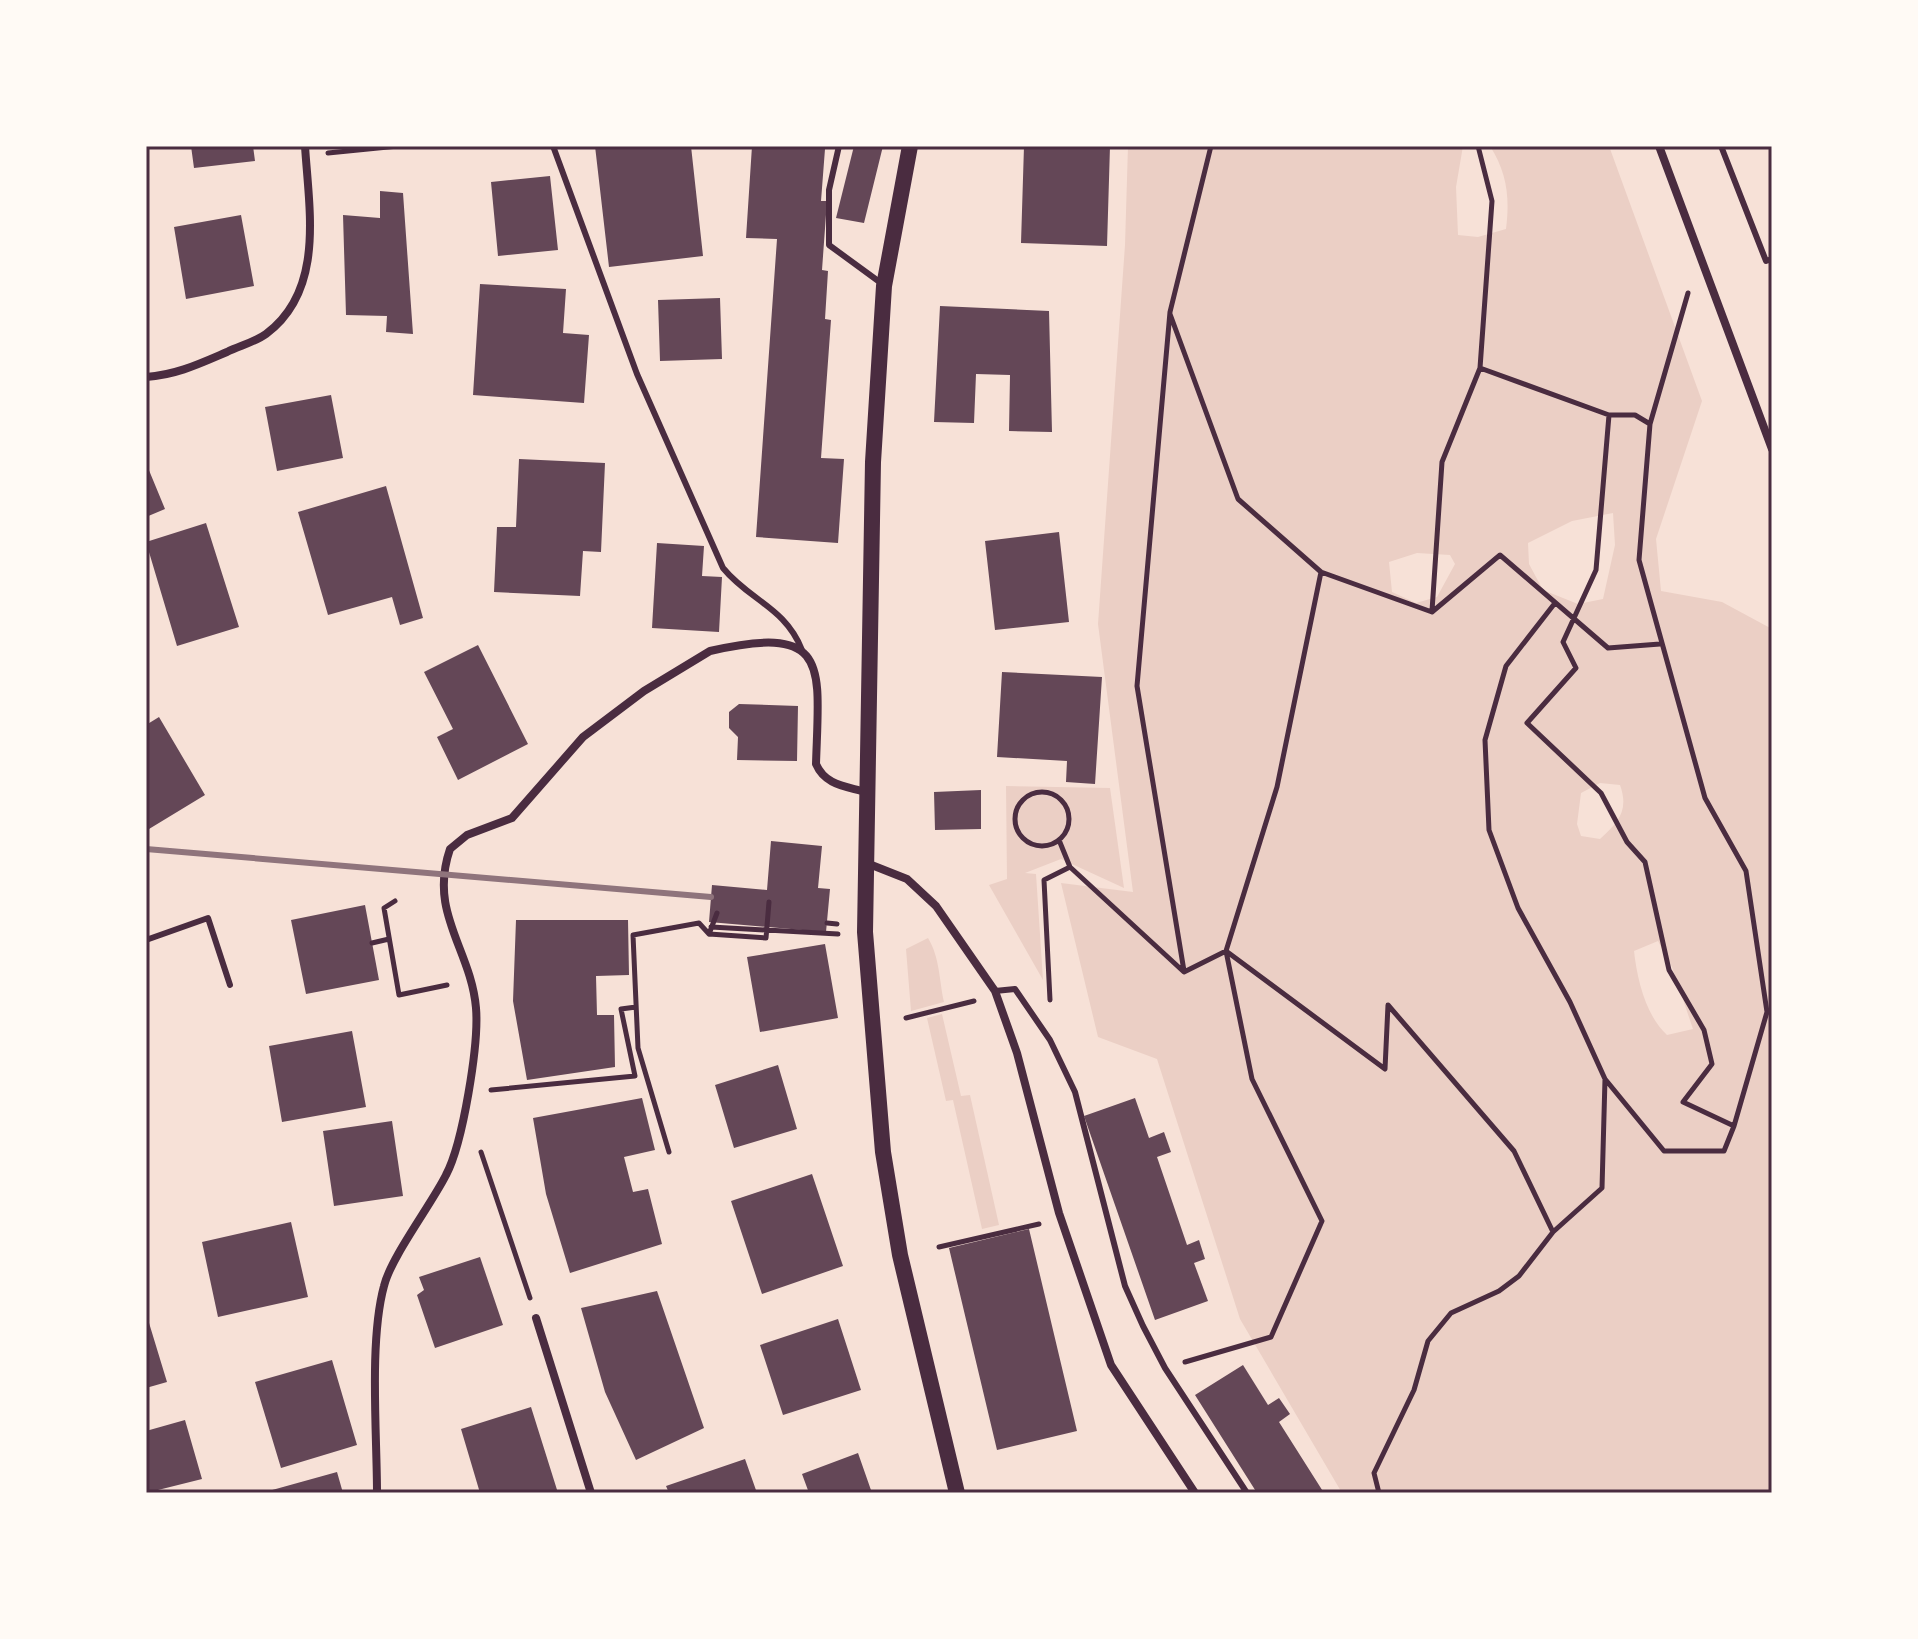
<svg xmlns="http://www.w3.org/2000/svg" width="1918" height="1639" viewBox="0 0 1918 1639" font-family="Georgia,serif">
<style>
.green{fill:#ebcfc5;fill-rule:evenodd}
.building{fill:#644757}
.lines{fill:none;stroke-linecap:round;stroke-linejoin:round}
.path{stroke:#4a2c40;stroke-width:5}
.service{stroke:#4a2c40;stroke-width:6}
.minor{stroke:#4a2c40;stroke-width:8}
.secondary{stroke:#4a2c40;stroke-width:16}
.rail{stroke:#8f747c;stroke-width:6}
.neatline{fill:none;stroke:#4a2c40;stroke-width:3}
</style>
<rect width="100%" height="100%" fill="#f7e1d7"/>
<path class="green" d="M1128 146H1463L1456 187 1458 235 1478 237 1506 229C1510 197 1507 173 1490 146H1609L1702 401 1656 539 1661 591 1722 602 1772 629V1493H1342L1240 1319 1157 1059 1098 1037 1061 883 1133 892 1098 624 1125 245ZM1613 513 1615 545 1603 599 1578 604 1543 590 1529 564 1528 543 1572 521ZM1417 553 1450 555 1455 564 1437 597 1416 603 1392 592 1389 562ZM1600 783 1620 785C1629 810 1619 822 1600 839L1581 836 1577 824 1581 793ZM1658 941 1672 967 1693 1029 1667 1035C1646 1016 1637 979 1634 951Z
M1006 786 1110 788 1124 888 1061 859 1025 873 1036 874 1043 980 989 885 1007 879Z
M928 938C940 958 939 979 944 1002L911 1011 906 949Z
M942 1014 961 1096 970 1095 999 1225 982 1229 953 1100 946 1101 927 1018Z"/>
<path class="building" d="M191 146H253L255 161 194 168Z
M595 146H691L703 256 609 267Z
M752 146 825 149 821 201H827L822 270 828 271 825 319 831 320 821 458 844 459 838 543 756 537 777 239 746 238Z
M854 146H883L864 223 836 218Z
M1024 146H1110L1107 246 1021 243Z
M550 176 558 250 498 256 491 182Z
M380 191 403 193 413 334 386 332 387 316 346 315 343 215 380 218Z
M241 215 254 286 186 299 174 227Z
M480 284 566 289 563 333 589 335 584 403 473 395Z
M720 298 722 359 660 361 658 300Z
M940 306 1049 311 1052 432 1009 431 1010 375 976 374 974 423 934 422Z
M331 395 343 458 277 471 265 407Z
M519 459 605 463 601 552 583 551 580 596 494 592 497 527H516Z
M146 463 165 509 146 517Z
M386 486 423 618 400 625 392 597 328 615 298 512Z
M206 523 239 627 177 646 146 542Z
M1059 532 1069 622 995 630 985 541Z
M657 543 704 546 702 576 722 577 719 632 652 628Z
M478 645 528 744 458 780 437 737 453 729 424 672Z
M1002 672 1102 677 1095 784 1066 782 1067 761 997 757Z
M739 704 798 706 797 761 737 760 738 737 729 728V712Z
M159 717 205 795 149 829 146 725Z
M981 790V829L935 830 934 792Z
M771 841 822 846 818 888 830 889 826 932 709 922 712 885 767 890Z
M365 905 379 980 306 994 291 920Z
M516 920H628L629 975 596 976 597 1015H614L615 1067 527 1080 513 1001Z
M825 944 838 1018 760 1032 747 957Z
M352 1031 366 1107 282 1122 269 1046Z
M778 1065 797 1129 734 1148 715 1085Z
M642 1098 655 1150 624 1157 633 1192 648 1189 662 1244 570 1273 546 1194 533 1118Z
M1135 1098 1149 1138 1164 1132 1171 1152 1157 1157 1187 1245 1199 1240 1205 1259 1194 1263 1208 1301 1155 1320 1084 1116Z
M392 1121 403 1196 334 1206 323 1131Z
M812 1174 843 1266 762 1294 731 1201Z
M291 1222 308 1297 218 1317 202 1242Z
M1029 1229 1077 1431 997 1450 949 1248Z
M480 1257 503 1325 435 1348 417 1295 424 1290 419 1277Z
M657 1291 704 1428 636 1460 605 1392 581 1308Z
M146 1313 167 1382 146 1388Z
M838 1319 861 1390 783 1415 760 1345Z
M332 1360 357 1445 281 1468 255 1382Z
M1243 1365 1268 1405 1279 1398 1290 1414 1279 1422 1324 1493H1257L1195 1395Z
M531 1407 558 1493H480L461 1429Z
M185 1420 202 1479 146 1493V1431Z
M858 1453 872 1493H809L802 1474Z
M745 1459 757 1493H669L666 1486Z
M337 1472 343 1493H265V1492Z"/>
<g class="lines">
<path class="path" d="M1478 146 1492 201 1480 368 1609 415H1635L1650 424
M328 153 398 146
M1688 293 1650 424 1639 560 1705 798 1746 871 1767 1012 1734 1126
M1170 314 1238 499 1321 572
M1555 603 1506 666 1485 740 1489 830 1518 908 1570 1002 1605 1079
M1432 611 1442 462 1480 368
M1015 819a27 27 0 1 1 54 0a27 27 0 1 1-54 0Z
M1059 840 1070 867
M395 901 384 908 399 995 447 985
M717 913 709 934 766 938 769 902
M827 923 837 924
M711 927 838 934
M372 943 389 939
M1184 971 1137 686 1170 312 1211 146
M1050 1000 1044 880 1070 867 1184 972 1226 951 1385 1069 1388 1005 1514 1151 1553 1232 1602 1188 1605 1079 1664 1151H1724L1734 1126 1683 1102 1712 1064 1704 1030 1669 970 1645 862 1627 842 1601 793 1527 723 1576 668 1563 642 1596 570 1609 415
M906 1018 974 1001
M491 1090 635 1076 621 1009 636 1007
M481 1152 530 1298
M669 1152 638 1048 633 935 699 923 709 934
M939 1247 1039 1224
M1185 1362 1271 1337 1322 1221 1252 1079 1226 951 1277 787 1321 572 1432 612 1500 555 1608 648 1660 644
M1379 1493 1374 1473 1414 1390 1428 1341 1451 1313 1499 1291 1519 1276 1553 1232"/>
<path class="service" d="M553 146 637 374 723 568C750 601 785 607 802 650
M839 146 829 190V245L881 283
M1721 146 1766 261 1772 259
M146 940 208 918 230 985
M995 991 1015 989 1050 1040 1075 1092 1125 1286 1143 1326 1165 1368 1247 1493"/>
<path class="minor" d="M1659 146 1772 449
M146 377C176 375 199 364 227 352 239 346 255 342 266 334 325 290 309 210 305 146
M864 862 907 879 936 906 995 991 1017 1053 1059 1213 1111 1365 1195 1493
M536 1318 591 1493
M377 1493C377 1434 369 1341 384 1286 391 1257 431 1205 446 1175 463 1143 479 1044 476 1008 471 949 428 913 450 849L467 835 512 818 583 737 644 691 710 651C831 623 819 666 816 764 825 785 845 786 865 792"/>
<path class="secondary" d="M910 146 884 286 873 462 865 932 883 1152 900 1255 957 1493"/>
<path class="rail" d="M146 849 711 897"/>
</g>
<rect width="1918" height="1639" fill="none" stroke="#fffaf5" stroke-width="296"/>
<rect x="148" y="148" width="1622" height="1343" class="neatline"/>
</svg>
